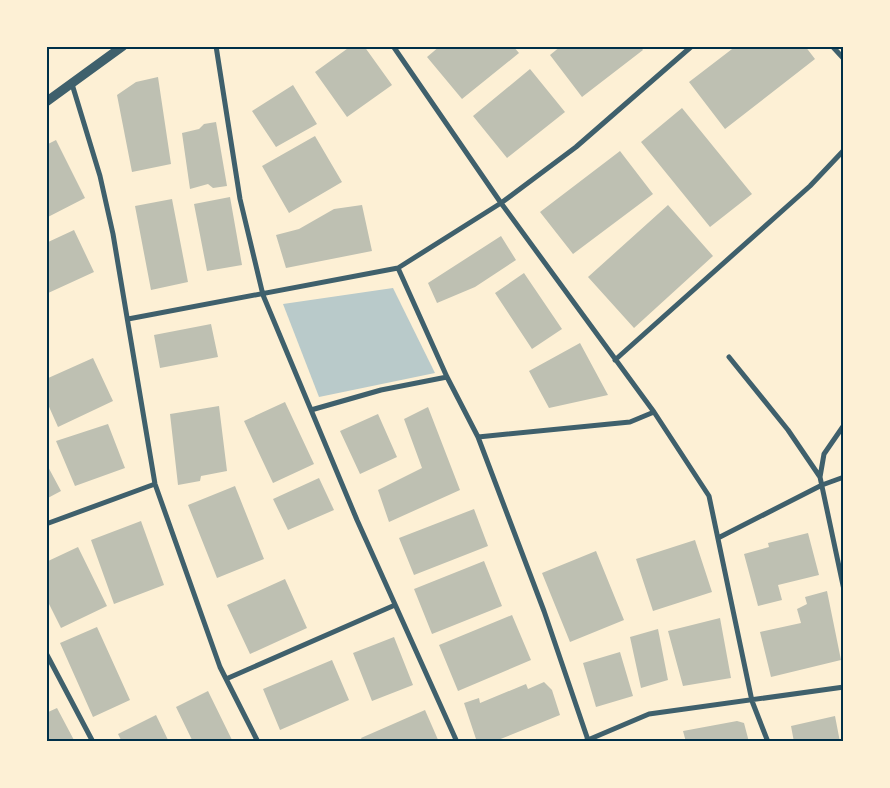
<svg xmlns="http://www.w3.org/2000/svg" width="890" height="788" viewBox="0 0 890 788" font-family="Rubik,sans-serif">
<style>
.green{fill:#b9caca}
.building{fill:#bec0b2}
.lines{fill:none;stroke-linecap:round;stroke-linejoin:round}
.minor{stroke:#3f606c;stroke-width:5}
.tertiary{stroke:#3f606c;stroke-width:9}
.neatline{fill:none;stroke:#003049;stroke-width:2}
</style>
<rect width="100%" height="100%" fill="#fdf0d5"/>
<path class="green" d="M393 288 435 373 319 397 283 304Z"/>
<path class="building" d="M351 46H364L392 85 347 117 315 72Z
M440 46H513L519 53 462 99 427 57Z
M561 46H640L643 50 582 97 550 55Z
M736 46H805L815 59 725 129 689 82Z
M530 69 565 112 507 158 473 116Z
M158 77 171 164 132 172 117 95 136 82Z
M293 85 317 124 276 147 252 111Z
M682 108 752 194 710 227 641 142Z
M216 122 227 186 213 188 208 184 190 189 182 133 199 129 204 124Z
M315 136 342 182 289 213 262 166Z
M56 140 85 198 46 218V145Z
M620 151 653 194 573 254 540 212Z
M230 197 242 265 207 271 194 204Z
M172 199 188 282 151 290 135 206Z
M362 205 372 251 286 268 276 235 299 229 334 209Z
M668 205 713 256 634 328 588 277Z
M74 230 94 272 46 294V243Z
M501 236 516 260 475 287 437 303 428 283Z
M524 273 562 329 532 349 495 293Z
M211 324 218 357 160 368 154 335Z
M580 343 608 395 549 408 529 371Z
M93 358 113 401 58 427 46 400V379Z
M285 402 314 464 273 483 244 421Z
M219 406 227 471 201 476 200 481 178 485 170 414Z
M428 407 460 490 389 522 378 490 422 468 404 419Z
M378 414 397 457 360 474 340 431Z
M108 424 125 468 75 486 56 441Z
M46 463 61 491 46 499Z
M319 478 334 510 288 530 273 499Z
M235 486 264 559 217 578 188 505Z
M474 509 488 546 414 575 399 538Z
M141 521 164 585 114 604 91 540Z
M808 533 819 575 778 585 782 600 758 606 744 554 769 547 768 543Z
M695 540 712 592 653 611 636 559Z
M78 547 107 606 61 628 46 598V562Z
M596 551 624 620 570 642 542 573Z
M484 561 502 606 432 634 414 589Z
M285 579 307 628 250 654 227 605Z
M827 591 841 660 771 677 760 632 801 623 797 609 807 604 805 597Z
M512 615 531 660 458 691 439 645Z
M720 618 731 678 683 686 668 631Z
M97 627 130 700 93 717 60 643Z
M658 629 668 680 641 688 630 637Z
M394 637 413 685 372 701 353 653Z
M620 652 633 696 596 707 583 663Z
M332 660 349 700 280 730 263 689Z
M544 682 552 690 560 715 493 742H477L464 703 479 698 480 703 526 684 528 689Z
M208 691 233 742H193L176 707Z
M57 708 75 742H46V713Z
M425 710 439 742H363L361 738Z
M156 715 169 742H122L118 734Z
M835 716 840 742H794L791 726Z
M737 721 744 723 749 742H686L683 731Z"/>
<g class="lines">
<path class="minor" d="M216 46 240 199 263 295 357 520 457 742
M393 46 501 203 654 412 709 496 752 701 768 742
M832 46 844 59
M72 84 100 176 113 234 155 484 220 667 258 742
M398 268 447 377 478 437 544 611 588 740
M128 319 398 268 501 203 576 147 692 46
M729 357 788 430 820 477 844 590
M615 360 810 186 844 150
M311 410 381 390 447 377
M478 437 630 422 654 412
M820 477 824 454 844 425
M46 524 155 484
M718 538 822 485 844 477
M46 653 93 742
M226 679 395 605
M583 742 649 714 844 687"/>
<path class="tertiary" d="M46 102 123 46"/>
</g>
<rect width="890" height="788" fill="none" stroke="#fdf0d5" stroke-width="95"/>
<rect x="48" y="48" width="794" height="692" class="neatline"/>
</svg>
